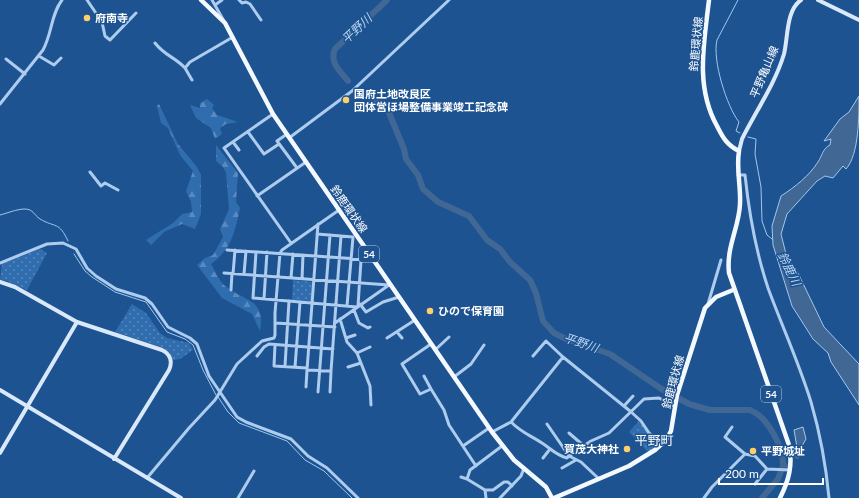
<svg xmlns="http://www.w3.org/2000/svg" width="859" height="498" viewBox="0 0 859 498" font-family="Lato,'Noto Sans JP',sans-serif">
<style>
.green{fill:url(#green-dots)}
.forest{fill:url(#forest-firs)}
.water{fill:#416895;stroke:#a0c7f0}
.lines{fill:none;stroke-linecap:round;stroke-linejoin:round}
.stream{stroke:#a0c7f0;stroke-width:1}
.river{stroke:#416895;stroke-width:6}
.street{stroke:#adccee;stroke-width:3}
.secondary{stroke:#dae9fa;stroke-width:4}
.primary{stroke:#f4f9ff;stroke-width:4.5}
.poi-dot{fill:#fecf6b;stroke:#1d5391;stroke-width:1.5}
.labels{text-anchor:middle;stroke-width:3;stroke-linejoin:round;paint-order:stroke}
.shield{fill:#1d5391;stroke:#bbcbde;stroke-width:1}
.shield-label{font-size:10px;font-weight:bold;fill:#fff}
.poi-label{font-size:11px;font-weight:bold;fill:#fff;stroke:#1d5391;text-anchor:start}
.street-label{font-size:11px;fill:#fff;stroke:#1d5391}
.water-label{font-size:12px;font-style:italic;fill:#b9d6f5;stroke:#1d5391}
.quarter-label{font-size:13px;fill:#fff;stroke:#1d5391}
</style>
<defs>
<pattern id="green-dots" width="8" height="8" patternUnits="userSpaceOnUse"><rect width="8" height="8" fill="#306daf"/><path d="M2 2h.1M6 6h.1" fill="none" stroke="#598abf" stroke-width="1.8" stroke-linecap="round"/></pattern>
<pattern id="forest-firs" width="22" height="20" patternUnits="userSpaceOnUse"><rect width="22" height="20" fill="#306daf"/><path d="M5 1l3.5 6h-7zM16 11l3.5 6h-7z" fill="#598abf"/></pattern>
</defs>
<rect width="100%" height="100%" fill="#1d5391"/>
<path class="green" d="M40 249 47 253 27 290 7 281 0 280 2 264Z
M293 280 312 282 311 301 292 300Z
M132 304 146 313 160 333 167 338 189 343 193 350 180 359 173 360 170 353 164 348 115 332Z
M639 421 661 444 649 453 629 432Z"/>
<path class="forest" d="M207 99 214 105 212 108 217 115 238 122 226 124 220 128 222 134 215 139 211 128 196 118 190 105 200 108V103Z
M159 104 178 144 197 167 201 175V214L195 229 182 224 164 232 151 245 146 240 173 223 182 214 192 212 191 202 186 191 193 171 180 155 168 128 161 123 157 106Z
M216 145 238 173 236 202 240 208C235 232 231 250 211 264 215 271 219 280 224 285 244 302 266 298 260 331L252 314 222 298 197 265 205 258 213 255 223 237 220 229 229 209 226 173 223 167 216 161Z"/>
<path class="water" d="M859 96C859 116 859 155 846 169L843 166 833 178 825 176 817 181 787 214 781 234 787 258 798 273 824 327 859 364V405L831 362 828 353 813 339 792 306 773 245 772 226 781 196C795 187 809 176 818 162 822 156 823 148 830 145L831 139 824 141 840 119 849 112Z
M803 427 806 439 798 453 794 430Z"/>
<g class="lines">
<path class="stream" d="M738 0 717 40C712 60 727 107 739 122L736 131 740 133
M748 137 756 139 755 154 761 187 762 221 767 235 772 239
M0 215C8 213 17 209 25 209 33 209 34 215 40 219 55 228 59 221 68 241
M74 254 85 271 92 277 115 292 146 302 167 332 185 339 193 345 203 370 216 395
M218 397 228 412 239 423 287 441 305 460 324 471 352 498"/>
<path class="river" d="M348 81C340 71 329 62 335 49L387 0
M360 95 380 102 387 108 404 149 406 159 418 175 423 189 438 202 469 216 487 240 500 249 510 262 530 280 536 293 543 321 554 333 566 339 610 354 660 388 689 404 710 410H750C768 417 784 448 783 466
M797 456 798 453
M762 498 778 479 783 466H785"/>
<path class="street" d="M87 0 102 22 105 36 110 40 136 13
M212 0 224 21
M239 0 242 3 246 2 250 4 261 20
M215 5 222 0
M155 43C165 56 175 57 185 68L190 62 233 37
M39 56 54 65 61 58
M6 59 25 74
M185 68 192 80
M0 104 43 50C52 34 51 14 62 0
M273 114 224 148 291 243
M248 132 264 154 279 144
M287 134 277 141 297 168
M289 138 352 91 449 0
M233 142 239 150
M90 172 101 186 105 183 118 190
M738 175H745C749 213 756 252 768 288 782 326 799 363 811 402 820 433 826 466 829 498
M257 196 306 162
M318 224 307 370 331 371 341 236
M317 234 353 237
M227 250 373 260
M256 252 253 298 357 307
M0 263 47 244 63 243 76 249 87 268 96 276 116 289 145 298 152 304 168 327 190 338 197 344 209 376 237 417 246 422 291 439 308 456 327 468 358 498
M224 273 389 285
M233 274 235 250
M244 274 246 251
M291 278 293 254
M302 279 303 255
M231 290 232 273
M264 299 267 252
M360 304 366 312 383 302 399 297
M708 304 721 260
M347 306 353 237
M358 306 361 260
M354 310 359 323 368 328 370 327
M340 319 347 342 357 353 370 386 371 405
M276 323 335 327
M335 323 389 285
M397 332 402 338
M346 338 355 335
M387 338 415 320
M431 344 402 364 420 394 431 389 444 410 449 425 476 466
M275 345 274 366 307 368
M435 350 449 337
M357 353 370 347
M257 356 264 347 269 344 333 349
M533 356 546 341 563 357
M285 366 289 301
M295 367 300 302
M348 367 361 363
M424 376 431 389
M454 377 471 364 484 345
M306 387 307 370
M318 392 330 235
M330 392 331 371
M624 406 633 396
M511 422C522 433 530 435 542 443 550 448 557 456 567 458L569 456 581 462 598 478
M547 424 569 456 591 441 609 433 644 399 659 398 674 406
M732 427 725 437 745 454
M492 432 511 422 563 357 630 411 641 421 649 433 662 444
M569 433 584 446
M463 446 489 428
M543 458 550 449
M562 468 576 460
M461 477 467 479
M147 478 189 428 215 400 237 364 262 341 274 338 275 335V313L280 253 282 250 339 210
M755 484 767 469
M485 490H493L504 482H508L512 486
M238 498 254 471
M486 498 485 490 467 479 470 470 502 446
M500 498 521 476 524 468
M704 498 712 487 745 454 755 456 767 469 790 470"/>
<path class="secondary" d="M818 0 859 20
M739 151 742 139C756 111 775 84 784 54 788 38 786 10 801 0
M0 282 15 287 77 322 162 350C170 354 173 361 169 370L114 459
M0 390 181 498
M0 453 77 322"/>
<path class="primary" d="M201 0 225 23 273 114 492 432 514 460 546 487 552 498
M709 0C704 43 695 87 717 126 723 138 727 145 739 151 736 169 741 186 740 204 739 228 726 247 729 273L789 445C793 465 789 480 780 498
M554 498 629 466 655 450 666 440 671 431 677 395 705 308 716 297 733 290"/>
</g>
<g class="poi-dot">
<circle cx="87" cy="18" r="4"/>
<circle cx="346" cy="100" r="4"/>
<circle cx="430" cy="311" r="4"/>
<circle cx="627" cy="449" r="4"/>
<circle cx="753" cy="451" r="4"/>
</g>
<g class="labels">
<g class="shield">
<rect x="359" y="246" width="20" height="16" rx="3"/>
<rect x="761" y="386" width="20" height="16" rx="3"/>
</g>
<g class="shield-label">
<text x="369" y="258">54</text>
<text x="771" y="398">54</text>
</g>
<g class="poi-label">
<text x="95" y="22">府南寺</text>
<text x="354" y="98">国府土地改良区<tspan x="354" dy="13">団体営ほ場整備事業竣工記念碑</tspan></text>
<text x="438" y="315">ひので保育園</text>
<text x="619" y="453" text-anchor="end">賀茂大神社</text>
<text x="761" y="455">平野城址</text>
</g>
<g class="street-label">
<text transform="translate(696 44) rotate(-85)" y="4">鈴鹿環状線</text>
<text transform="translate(764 72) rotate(-67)" y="4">平野亀山線</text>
<text transform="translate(349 209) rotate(55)" y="4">鈴鹿環状線</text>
<text transform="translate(673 382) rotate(-75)" y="4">鈴鹿環状線</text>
</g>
<g class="water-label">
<text transform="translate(357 29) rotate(-43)" y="4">平野川</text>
<text transform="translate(789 269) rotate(64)" y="4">鈴鹿川</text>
<text transform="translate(581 343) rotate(19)" y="4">平野川</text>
</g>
<g class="quarter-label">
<text x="654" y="445">平野町</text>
</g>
</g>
<path d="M719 478v6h104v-6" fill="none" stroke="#ffffff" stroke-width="2"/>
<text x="725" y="478" font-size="12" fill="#ffffff" stroke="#1d5391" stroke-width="3" paint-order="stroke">200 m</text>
</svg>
